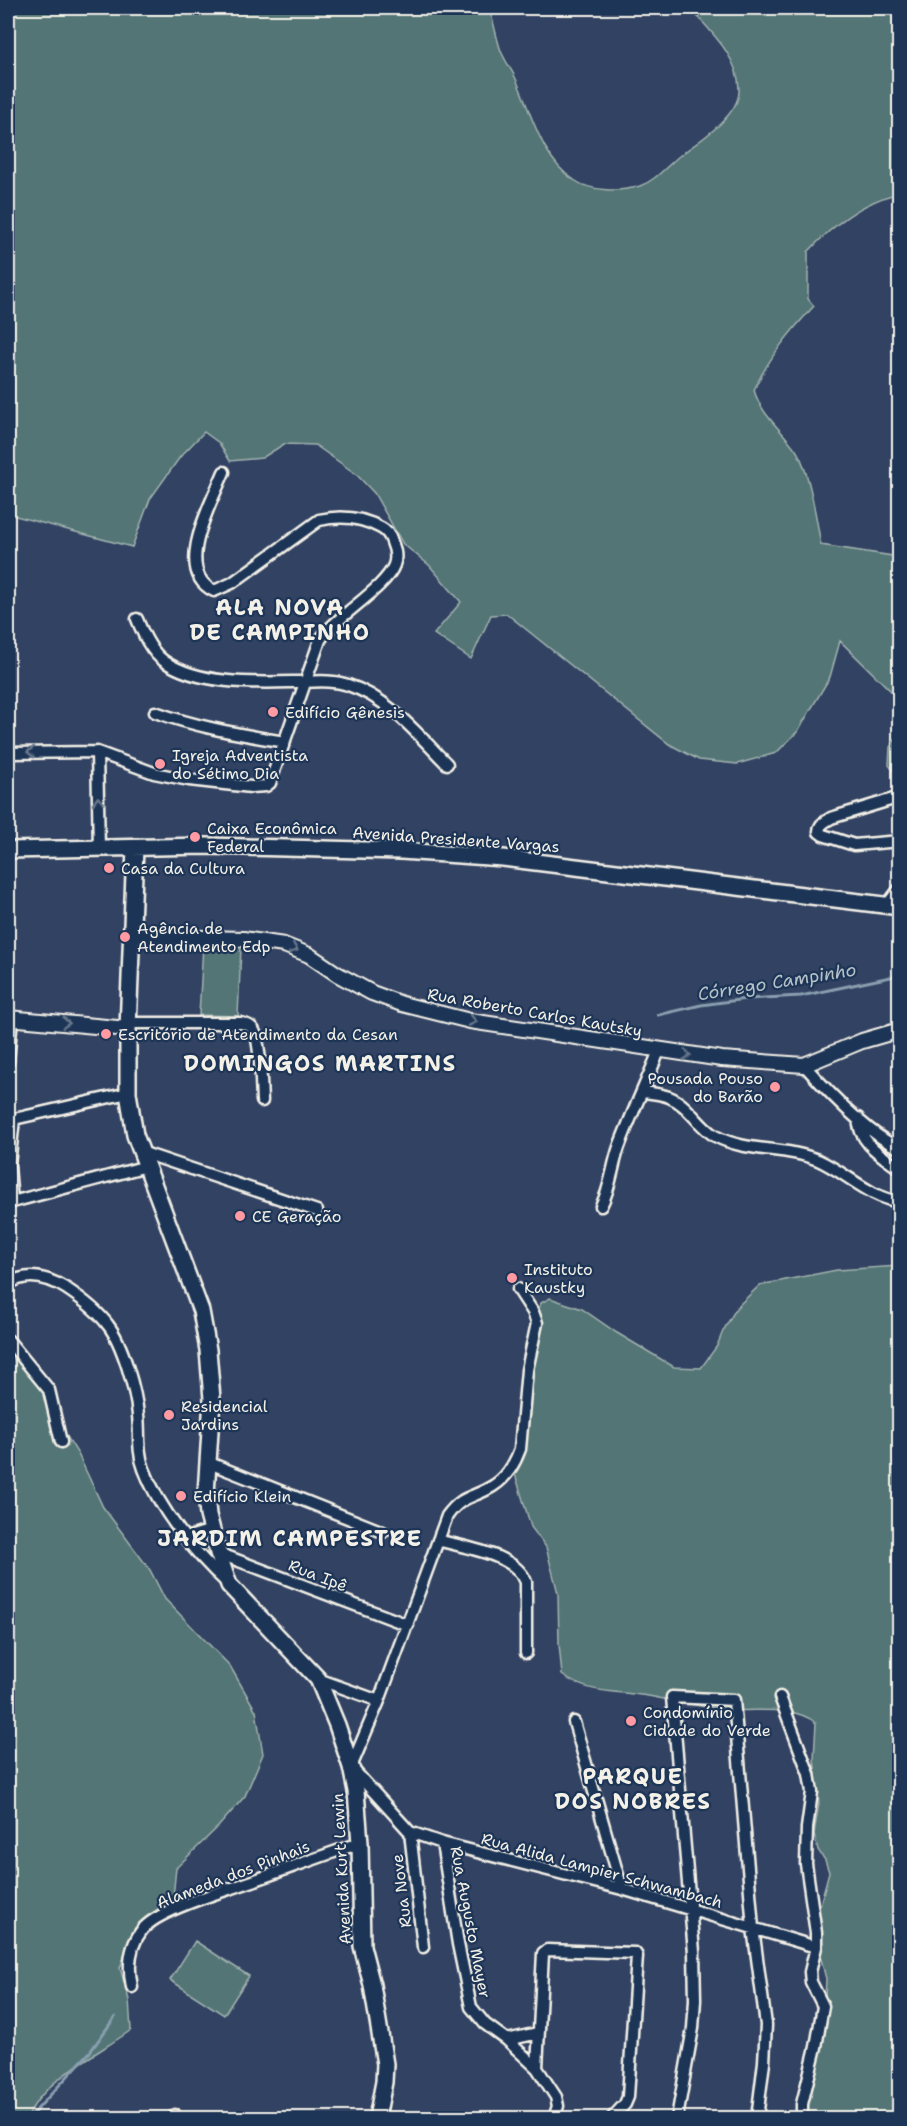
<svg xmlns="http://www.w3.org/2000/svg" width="907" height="2126" viewBox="0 0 907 2126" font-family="'Shantell Sans',sans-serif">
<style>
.green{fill:#527576;stroke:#a3b3af;stroke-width:1.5}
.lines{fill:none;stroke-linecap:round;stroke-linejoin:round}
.stream{stroke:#899faf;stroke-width:3}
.minor-casing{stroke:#f4f1e8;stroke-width:15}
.tertiary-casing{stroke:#f4f1e8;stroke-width:18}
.secondary-casing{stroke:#f4f1e8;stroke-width:20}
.minor{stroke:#1d3557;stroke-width:10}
.tertiary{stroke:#1d3557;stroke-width:14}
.secondary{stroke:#1d3557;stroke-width:15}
.oneway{stroke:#68778a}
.poi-dot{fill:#ff9aa2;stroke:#1d3557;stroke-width:2}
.labels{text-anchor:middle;stroke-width:4.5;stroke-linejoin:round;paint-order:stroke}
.poi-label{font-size:16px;fill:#f4f1e8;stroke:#1d3557;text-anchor:start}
.street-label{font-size:16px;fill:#f4f1e8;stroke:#1d3557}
.water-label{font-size:18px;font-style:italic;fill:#b5c1c7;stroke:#1d3557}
.district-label{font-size:22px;font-weight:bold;letter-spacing:1.5px;fill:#f4f1e8;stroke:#1d3557}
</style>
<rect width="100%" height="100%" fill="#324263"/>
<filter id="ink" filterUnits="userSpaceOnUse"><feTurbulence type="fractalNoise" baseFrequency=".0167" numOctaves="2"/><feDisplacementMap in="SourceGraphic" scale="12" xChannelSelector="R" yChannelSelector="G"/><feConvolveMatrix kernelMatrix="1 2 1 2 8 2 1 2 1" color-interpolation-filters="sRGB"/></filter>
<g filter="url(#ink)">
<path class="green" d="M8 8H489C494 22 496 37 501 51 505 61 512 70 516 79 531 112 542 160 574 180 591 192 621 192 640 186 657 180 669 163 683 153 700 141 739 115 739 91 740 58 710 31 690 8H899V193C862 202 834 224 808 252V299L814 306C790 332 769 357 754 390 761 415 782 430 796 450 809 468 817 523 821 545L899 557V705L896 696 840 641 830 677 798 731 776 753 737 764 699 760 669 744 507 614 491 615 471 659 434 634 461 602 429 565 403 544 374 493 356 474 315 445 284 444 262 458 230 461 219 443 204 432 180 457 150 499 132 547 8 514Z
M899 734 900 778H899L889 765 890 747Z
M203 945 241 947 238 1016 199 1015Z
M899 1266V2118H799L825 1999 826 1979 818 1947V1912L829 1872 825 1860 818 1850 814 1834 819 1803 814 1759 816 1723C794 1705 758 1712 731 1710 705 1708 680 1702 654 1697 621 1690 591 1696 562 1675L559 1644 558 1593 546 1547 531 1527 513 1467 525 1344 541 1303 550 1298 582 1309 617 1333 674 1367 701 1368 717 1346 723 1331 737 1307 760 1285 837 1270Z
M8 1353 45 1384 64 1432 78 1454 103 1507 150 1570 165 1599 230 1666 256 1711 263 1754 245 1796 218 1827 176 1868 173 1897 135 1928 120 1968 129 2000 131 2030C100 2053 40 2081 28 2118H8Z
M195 1941 249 1976 224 2015 170 1980Z"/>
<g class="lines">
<path class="stream" d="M658 1015 701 1005 746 999 801 996 900 975
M29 2118 90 2052 115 2017"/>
<g class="minor-casing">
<path id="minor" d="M137 619C143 634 151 652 164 661 198 685 255 683 294 682 311 682 331 679 348 685 389 698 418 735 447 764
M155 712C200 728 239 734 285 742
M97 752 99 849
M8 753 97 752 154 773 189 780 251 787 266 786 270 783 320 640C337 615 385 589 394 565 397 557 395 549 392 542 390 536 387 531 381 528 362 517 341 515 319 520L232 583 214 591C172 571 212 502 224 472
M900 797 831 818C825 822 819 824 819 832L823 835 854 845 900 841
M887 905 900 888
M128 1023H241C246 1024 250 1025 253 1029 261 1040 261 1086 262 1101
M8 1062 12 1018
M804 1065C829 1093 867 1133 900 1149
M642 1092C651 1093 661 1094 669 1097 688 1104 698 1126 715 1136 747 1153 784 1146 818 1160 847 1173 868 1197 900 1202
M8 1118 14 1119 128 1093
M858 1118C859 1143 881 1155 900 1169
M14 1119 9 1165 12 1202 147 1166
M141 1152 317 1211
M601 1206C611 1187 612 1167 619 1147 631 1115 646 1083 659 1051
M8 1284C27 1272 48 1277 67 1289 82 1299 97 1310 108 1325 123 1344 136 1392 138 1415 140 1434 137 1451 144 1469 159 1509 195 1554 227 1583
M518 1289 533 1312 537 1323 527 1370 520 1449C515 1463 506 1478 493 1486 472 1499 463 1494 447 1516L379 1701 351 1767 410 1832 442 1843 622 1889 816 1947
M8 1340 49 1390 61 1442
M207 1462 383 1532
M186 1538 212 1530
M438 1540C465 1548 516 1554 526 1582V1653
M218 1553 408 1625
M318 1679 379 1701
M780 1697 809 1774 812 1792 807 1828 806 1864 816 1933V1947L810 1972 811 1982 823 2006 816 2047 802 2104V2118
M574 1722 622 1889
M410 1832 423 1947
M442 1843 458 1944 471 2007 485 2024 507 2040 537 2068 556 2097 558 2106 554 2118
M132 1987C128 1968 129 1947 142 1930 157 1910 222 1892 247 1883 284 1870 322 1856 360 1843
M507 2040 538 2033
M537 2068 543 1953 547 1950 635 1953 637 1956 628 2097 625 2104 612 2118
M175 2115 176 2118
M677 2118 693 2028 695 2000 694 1952 672 1697 734 1700 753 1928 766 2025 764 2062 757 2118"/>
</g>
<g class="tertiary-casing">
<path id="tertiary" d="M132 936 243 939 284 945 309 955 337 974 372 993 402 1004 470 1021 722 1059 804 1065 862 1041 900 1030
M8 1018 128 1029"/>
</g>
<g class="secondary-casing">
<path id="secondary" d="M135 848 128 1029V1093L135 1135 201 1311 208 1350 212 1399 206 1494 208 1515 218 1553 229 1585 318 1679 337 1725 351 1767 356 1791 360 1843 362 1946 372 1985 385 2064 384 2082 377 2118
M8 850 206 846 401 851 503 858 900 907"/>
</g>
<use href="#minor" class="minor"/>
<use href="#tertiary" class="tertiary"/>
<use href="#secondary" class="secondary"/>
</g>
<defs><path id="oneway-chevron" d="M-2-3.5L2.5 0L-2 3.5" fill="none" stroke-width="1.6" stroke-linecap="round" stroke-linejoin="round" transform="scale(1.5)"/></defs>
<g class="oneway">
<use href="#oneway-chevron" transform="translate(31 752) rotate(180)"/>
<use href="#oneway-chevron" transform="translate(98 801) rotate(-92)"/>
<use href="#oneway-chevron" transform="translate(294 949) rotate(22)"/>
<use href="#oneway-chevron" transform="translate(473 1021) rotate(11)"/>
<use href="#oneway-chevron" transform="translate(66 1023) rotate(5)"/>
<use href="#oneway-chevron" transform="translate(687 1055) rotate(8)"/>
</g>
</g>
<g class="poi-dot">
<circle cx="273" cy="712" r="6"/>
<circle cx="160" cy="764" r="6"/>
<circle cx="195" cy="837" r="6"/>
<circle cx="109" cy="868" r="6"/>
<circle cx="125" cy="937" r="6"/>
<circle cx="106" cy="1034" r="6"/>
<circle cx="775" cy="1087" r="6"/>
<circle cx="240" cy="1216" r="6"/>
<circle cx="512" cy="1278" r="6"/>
<circle cx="169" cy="1415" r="6"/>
<circle cx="181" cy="1496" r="6"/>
<circle cx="631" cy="1721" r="6"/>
</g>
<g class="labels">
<g class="poi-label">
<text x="285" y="718">Edifício Gênesis</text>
<text x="172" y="761">Igreja Adventista<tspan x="172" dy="18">do Sétimo Dia</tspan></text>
<text x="207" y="834">Caixa Econômica<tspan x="207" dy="18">Federal</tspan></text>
<text x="121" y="874">Casa da Cultura</text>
<text x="137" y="934">Agência de<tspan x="137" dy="18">Atendimento Edp</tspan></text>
<text x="118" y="1040">Escritório de Atendimento da Cesan</text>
<text x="763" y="1084" text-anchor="end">Pousada Pouso<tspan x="763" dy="18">do Barão</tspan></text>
<text x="252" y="1222">CE Geração</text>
<text x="524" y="1275">Instituto<tspan x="524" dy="18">Kaustky</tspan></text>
<text x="181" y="1412">Residencial<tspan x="181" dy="18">Jardins</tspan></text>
<text x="193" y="1502">Edifício Klein</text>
<text x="643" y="1718">Condomínio<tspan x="643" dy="18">Cidade do Verde</tspan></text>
</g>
<g class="street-label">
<text transform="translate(456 839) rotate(4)" y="6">Avenida Presidente Vargas</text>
<text transform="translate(535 1012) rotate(10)" y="6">Rua Roberto Carlos Kautsky</text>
<text transform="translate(318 1575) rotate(21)" y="6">Rua Ipê</text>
<text transform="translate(341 1869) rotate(-93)" y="6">Avenida Kurt Lewin</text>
<text transform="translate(602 1870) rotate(15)" y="6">Rua Alida Lampier Schwambach</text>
<text transform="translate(233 1874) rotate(-21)" y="6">Alameda dos Pinhais</text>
<text transform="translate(401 1891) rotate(-97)" y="6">Rua Nove</text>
<text transform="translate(471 1922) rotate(79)" y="6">Rua Augusto Mayer</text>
</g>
<g class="water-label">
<text transform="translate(777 982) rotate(-9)" y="6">Córrego Campinho</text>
</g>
<g class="district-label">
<text x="280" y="615">ALA NOVA<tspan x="280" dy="25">DE CAMPINHO</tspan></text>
<text x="320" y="1071">DOMINGOS MARTINS</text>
<text x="290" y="1546">JARDIM CAMPESTRE</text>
<text x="633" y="1784">PARQUE<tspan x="633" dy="25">DOS NOBRES</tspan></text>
</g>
</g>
<rect width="907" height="2126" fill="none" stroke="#1d3557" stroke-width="30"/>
<rect x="15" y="15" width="877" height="2096" fill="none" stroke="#f4f1e8" stroke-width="2" filter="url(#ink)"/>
</svg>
